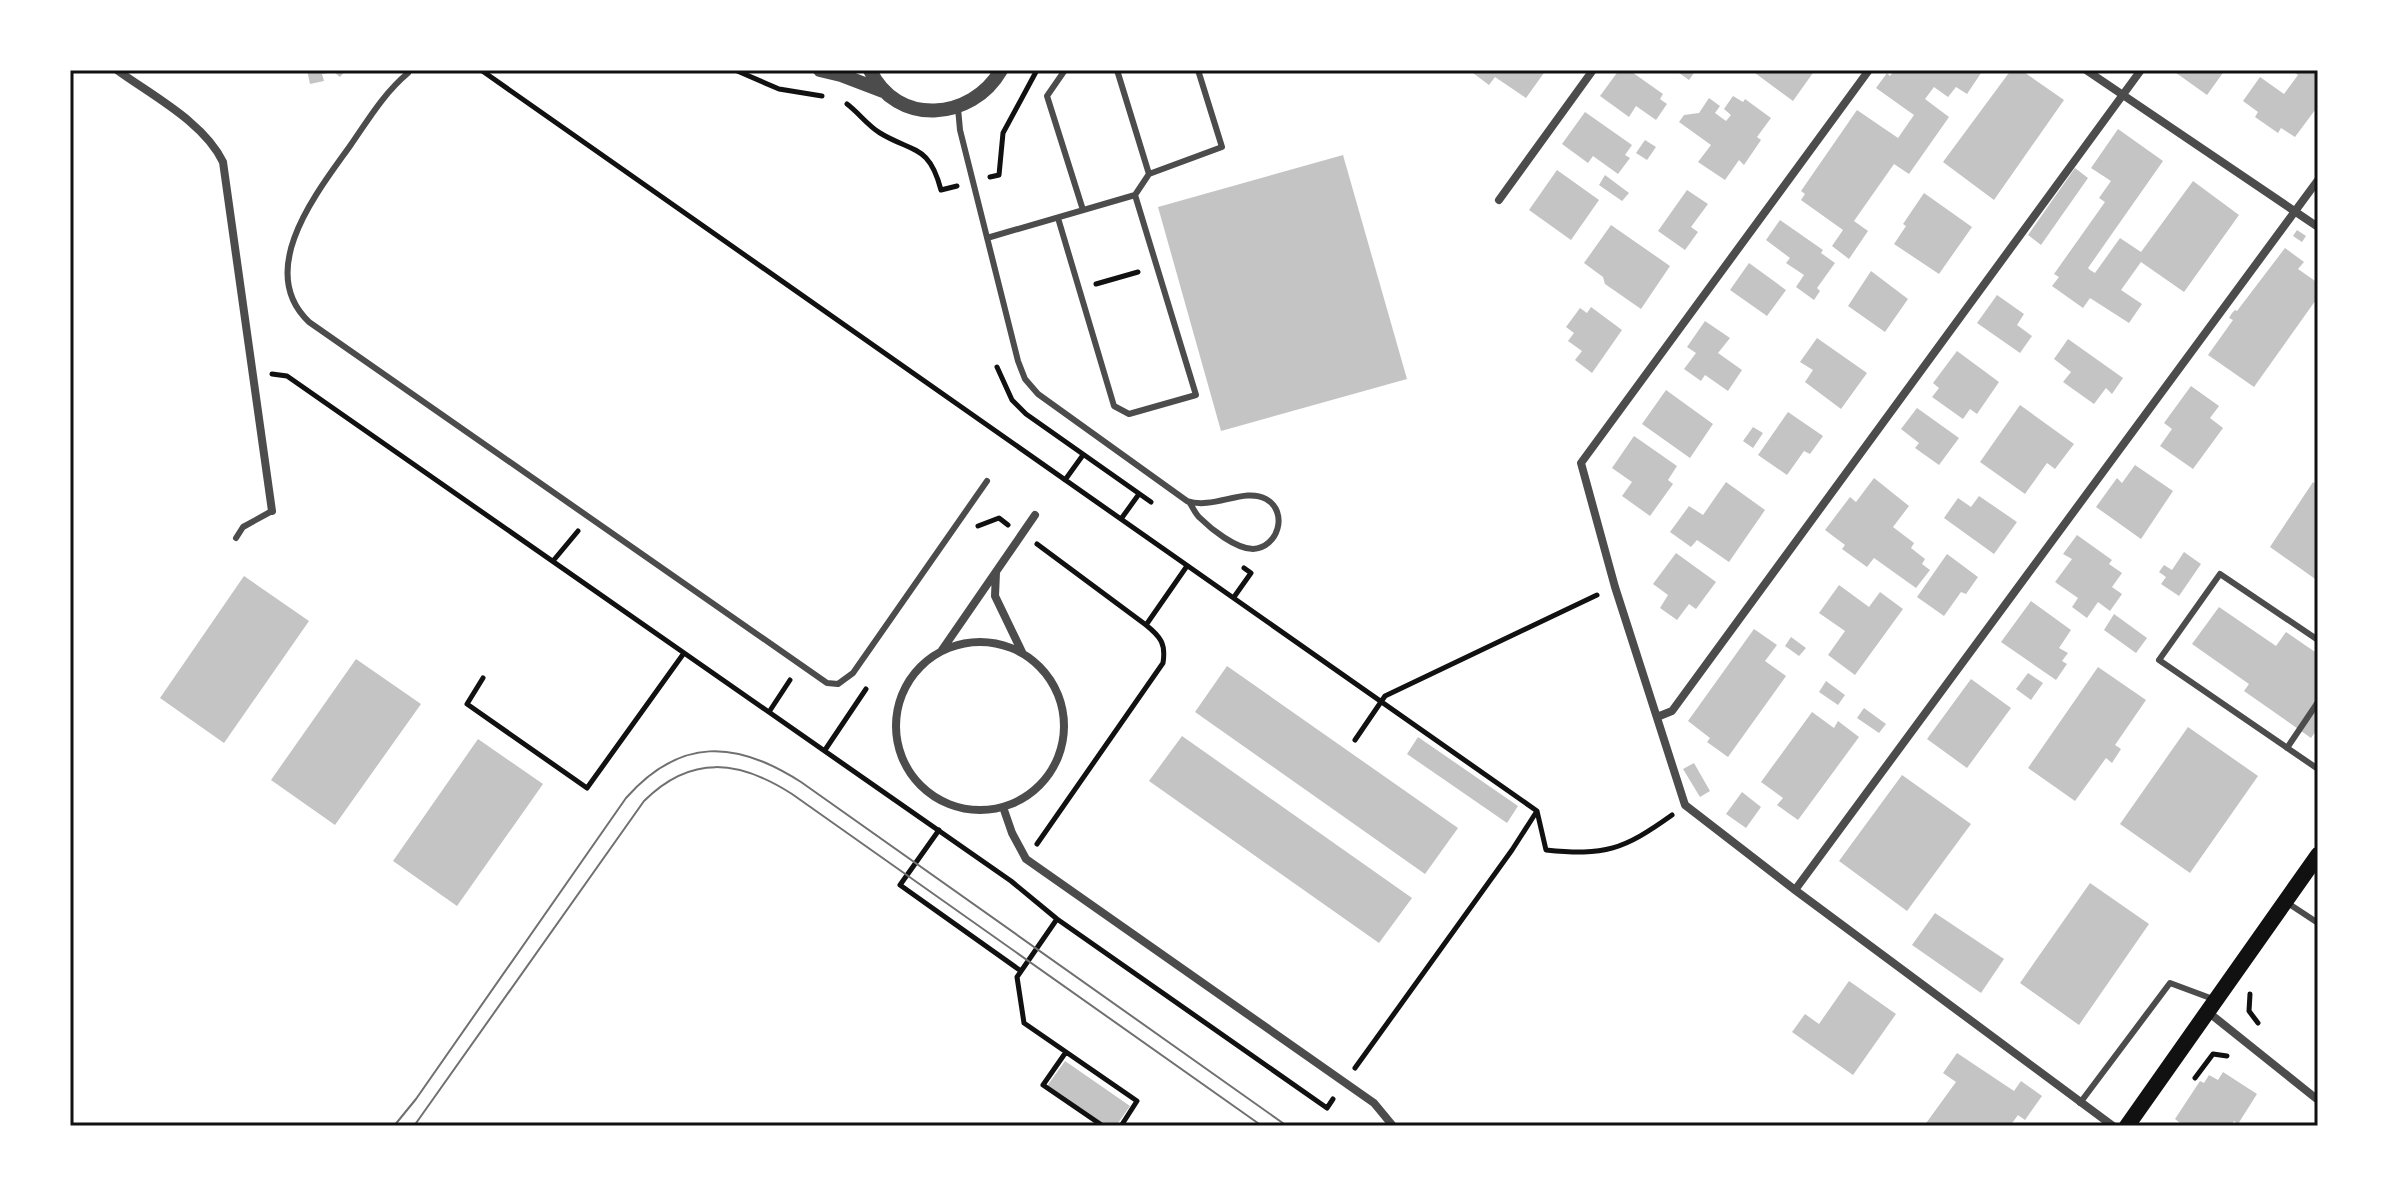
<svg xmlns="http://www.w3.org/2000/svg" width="2388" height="1196" viewBox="0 0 2388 1196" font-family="Barlow,sans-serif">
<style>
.building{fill:#c4c4c4}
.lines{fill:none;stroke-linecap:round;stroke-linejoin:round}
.path{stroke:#111;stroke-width:5}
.service{stroke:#4c4c4c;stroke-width:6}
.minor{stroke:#4c4c4c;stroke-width:8}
.tertiary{stroke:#4c4c4c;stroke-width:14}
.secondary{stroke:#111;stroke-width:16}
.tram{stroke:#707070;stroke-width:2}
.neatline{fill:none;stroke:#111;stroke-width:3}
</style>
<rect width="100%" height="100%" fill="#fff"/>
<path class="building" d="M307 70H346L340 77 334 72 322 74 324 81 310 84Z
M1469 70H1546L1526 98 1495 77 1489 85Z
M1619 70H1629L1663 94 1660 99 1667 104 1656 120 1636 106 1629 117 1600 96Z
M1675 70H1696L1689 80Z
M1751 70H1815L1793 101Z
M1894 70H1924L1929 73 1932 70H1976L1981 73 1967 94 1956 87 1948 97 1934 87 1925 99 1949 117 1909 174 1894 164 1854 221 1868 231 1849 259 1832 246 1843 230 1801 200 1805 194 1801 191 1857 110 1898 138 1914 115 1876 88 1887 73 1890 76Z
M2011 70H2021L2064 100 1994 200 1943 162Z
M2172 70H2225L2207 95Z
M2292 70H2318V106L2295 137 2281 128 2278 133 2255 117 2258 112 2243 101 2260 77 2284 94 2298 75Z
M1733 96 1743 102 1745 99 1771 118 1757 137 1761 140 1744 165 1739 160 1725 180 1698 162 1711 145 1679 122 1684 115 1699 113 1709 98 1720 106 1715 113 1726 121 1731 115 1724 109Z
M1585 112 1632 145 1625 155 1630 158 1618 174 1593 156 1588 163 1562 144Z
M2118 129 2163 161 2088 268 2090 270 2095 273 2120 238 2141 252 2193 181 2239 215 2184 292 2141 262 2121 290 2142 304 2129 323 2090 298 2083 308 2052 286 2059 277 2054 274 2105 202 2099 198 2111 181 2091 168Z
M1645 140 1656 147 1647 160 1636 153Z
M1343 155 1407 379 1221 431 1158 207Z
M2075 168 2088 178 2041 245 2028 235Z
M1557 170 1599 200 1571 240 1529 210Z
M1605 175 1629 193 1622 201 1599 185Z
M1687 190 1708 204 1691 227 1698 232 1685 250 1658 231Z
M1924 193 1972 227 1939 274 1894 244 1906 226 1903 224Z
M1780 220 1823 250 1821 253 1835 263 1817 288 1820 291 1814 300 1796 287 1804 275 1786 263 1790 258 1766 240Z
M1611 225 1670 266 1641 309 1605 284 1603 277 1584 263Z
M2297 230 2306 236 2302 242 2293 236Z
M2285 248 2304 262 2298 269 2318 283V297L2254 387 2208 355 2233 320 2229 318 2232 313 2235 310 2237 311Z
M1749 263 1786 290 1767 316 1730 290Z
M1871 271 1908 299 1885 332 1848 306Z
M1997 295 2024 314 2017 325 2032 336 2020 353 1977 323Z
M1591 307 1622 330 1592 373 1575 360 1582 351 1568 341 1574 333 1566 327 1580 308 1587 313Z
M1705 321 1730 338 1718 353 1742 370 1728 391 1705 375 1701 381 1684 369 1696 353 1687 347Z
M1817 338 1867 373 1841 409 1805 382 1813 370 1800 362Z
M2068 339 2123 378 2112 394 2106 388 2094 404 2063 382 2071 372 2054 359Z
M1957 351 1999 382 1977 414 1970 409 1963 419 1932 397 1939 388 1933 383Z
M2191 386 2219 406 2210 418 2223 428 2193 469 2160 446 2172 429 2164 423Z
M1666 390 1713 424 1690 458 1642 424Z
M2020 405 2074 444 2055 469 2047 463 2025 494 1980 462Z
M1917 408 1959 438 1939 465 1915 448 1919 443 1901 429Z
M1788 412 1823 436 1810 454 1804 451 1787 475 1758 455Z
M1753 427 1763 433 1753 448 1743 441Z
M1634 436 1677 466 1668 480 1673 484 1650 516 1622 496 1632 482 1612 468Z
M2135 465 2173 491 2141 539 2096 507 2117 478 2122 483Z
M1874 478 1909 506 1893 527 1914 543 1911 548 1925 559 1922 564 1930 570 1916 588 1874 558 1867 567 1842 549 1845 545 1825 530 1850 497 1856 502Z
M1726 482 1765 510 1729 562 1697 540 1691 547 1670 532 1689 506 1703 515Z
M2313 482 2318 486V581L2270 547Z
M1979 496 2017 522 1994 554 1944 518 1958 498 1971 507Z
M2077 535 2112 560 2109 564 2122 573 2112 587 2122 594 2110 611 2098 602 2087 618 2072 607 2078 598 2055 582 2072 559 2063 554Z
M2184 552 2201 564 2179 596 2161 584 2166 577 2159 572 2164 565 2172 570Z
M1676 553 1716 582 1696 609 1689 604 1677 620 1660 608 1668 595 1653 584Z
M1947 554 1978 577 1966 594 1961 592 1944 616 1917 597Z
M244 576 309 621 224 743 160 698Z
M1839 585 1869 607 1880 592 1903 609 1855 675 1828 655 1845 631 1819 613Z
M2031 601 2071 630 2059 648 2068 653 2062 661 2067 664 2056 680 2001 642Z
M2219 607 2276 646 2286 632 2318 654V728L2311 738 2244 691 2249 684 2192 644Z
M2114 614 2147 638 2136 653 2104 630Z
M1754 629 1777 645 1765 661 1786 676 1728 757 1707 742 1710 738 1688 721Z
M1791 637 1806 648 1799 656 1785 646Z
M356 659 421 704 335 825 271 780Z
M1227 666 1458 828 1425 874 1195 712Z
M2098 667 2146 700 2115 745 2121 749 2112 763 2106 758 2075 801 2028 768Z
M2028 673 2043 683 2031 700 2016 689Z
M1971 679 2011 708 1967 768 1927 739Z
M1826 681 1845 695 1838 705 1819 692Z
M1864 708 1886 724 1879 733 1857 718Z
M1812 712 1834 728 1838 721 1859 737 1798 820 1777 805 1783 798 1761 782Z
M2188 727 2258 776 2190 873 2120 824Z
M1182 736 1412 898 1379 943 1149 781Z
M1418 737 1518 806 1507 823 1407 754Z
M478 739 543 784 457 906 393 861Z
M1694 763 1710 791 1700 797 1683 769Z
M1902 775 1971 824 1907 911 1839 861Z
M1742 792 1761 807 1746 828 1726 814Z
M2090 883 2149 924 2079 1025 2020 983Z
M1935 913 2004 959 1981 993 1912 945Z
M1849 981 1896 1014 1853 1075 1792 1032 1805 1014 1819 1024Z
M1957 1053 2014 1091 2021 1081 2042 1096 2025 1120 2018 1115 2010 1126H1924L1956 1082 1943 1073Z
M1065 1061 1130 1106 1116 1126H1105L1047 1086Z
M2223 1072 2257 1094 2238 1124 2234 1121 2231 1126H2184L2175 1119 2200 1081 2204 1083 2209 1075 2218 1080Z"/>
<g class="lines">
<path class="path" d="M481 70 1537 811 1546 850C1605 856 1623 850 1672 815
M735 70 779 89 822 96
M847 104C859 113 867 125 880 133 913 153 929 144 941 190L957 186
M990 177 999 175 1003 133 1037 70
M1096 284 1138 272
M997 367 1012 400 1026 414 1151 502
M272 374 287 376 1011 881 1057 919 1327 1108 1333 1099
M1065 480 1083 455
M1121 519 1139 494
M978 526 999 518 1008 525
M1037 544 1146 625C1161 637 1166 644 1163 663L1037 844
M553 561 578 531
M1234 597 1251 573 1244 568
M1146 625 1187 566
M483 678 467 704 587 788 684 653
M769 712 790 680
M1355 740 1385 696 1597 595
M825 750 866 689
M939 830 900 885 1021 971
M1057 919 1017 977 1024 1023 1137 1101 1121 1126
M2250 994 2249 1011 2258 1023
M1066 1052 1043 1085 1103 1126
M1355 1068 1512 850 1537 811
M2195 1078 2213 1054 2227 1056"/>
<path class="service" d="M1065 70 1047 96 1083 210
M1117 70 1149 174 1222 147 1198 70
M408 73C384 93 368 120 350 146 318 191 254 270 309 322L827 683 838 684 853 673 987 481
M958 108 960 130 1018 361 1025 379 1038 394 1187 501 1189 502C1193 507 1195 514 1200 518 1211 529 1236 549 1253 549 1278 548 1289 512 1266 499 1244 487 1214 510 1187 501
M1058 218 1114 406 1129 414 1196 395 1135 195
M987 238 1135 195 1149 174
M236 538 243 527 272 511
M2318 640 2220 574 2159 660 2318 769
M2287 748 2318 702
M2286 902 2318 923
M2080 1103 2170 983 2213 999"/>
<path class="minor" d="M117 70C151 95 204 122 223 162L272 511
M1869 70 1581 463 1615 587 1685 805 1795 890 2113 1126
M2086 70 2318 227
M1499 200 1593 70
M996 572 995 596 1022 652
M896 726a84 84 0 1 1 168 0a84 84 0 1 1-168 0Z
M942 650 1035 515
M1657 717 1672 711 2141 70
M1003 807 1012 833 1026 859 1374 1103 1393 1126
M1795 890 2318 180
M2208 1012 2318 1100"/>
<path class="tertiary" d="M820 70 841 75 883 91
M870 70C896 127 972 121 1001 70"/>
<path class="secondary" d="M2127 1126 2318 855"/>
<path class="tram" d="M394 1126 416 1099 626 798C680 737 736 740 801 782L1287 1126
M414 1126 644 801C691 754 739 760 792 794L1262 1126"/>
</g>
<rect width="2388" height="1196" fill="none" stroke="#ffffff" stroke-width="144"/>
<rect x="72" y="72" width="2244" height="1052" class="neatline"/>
</svg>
